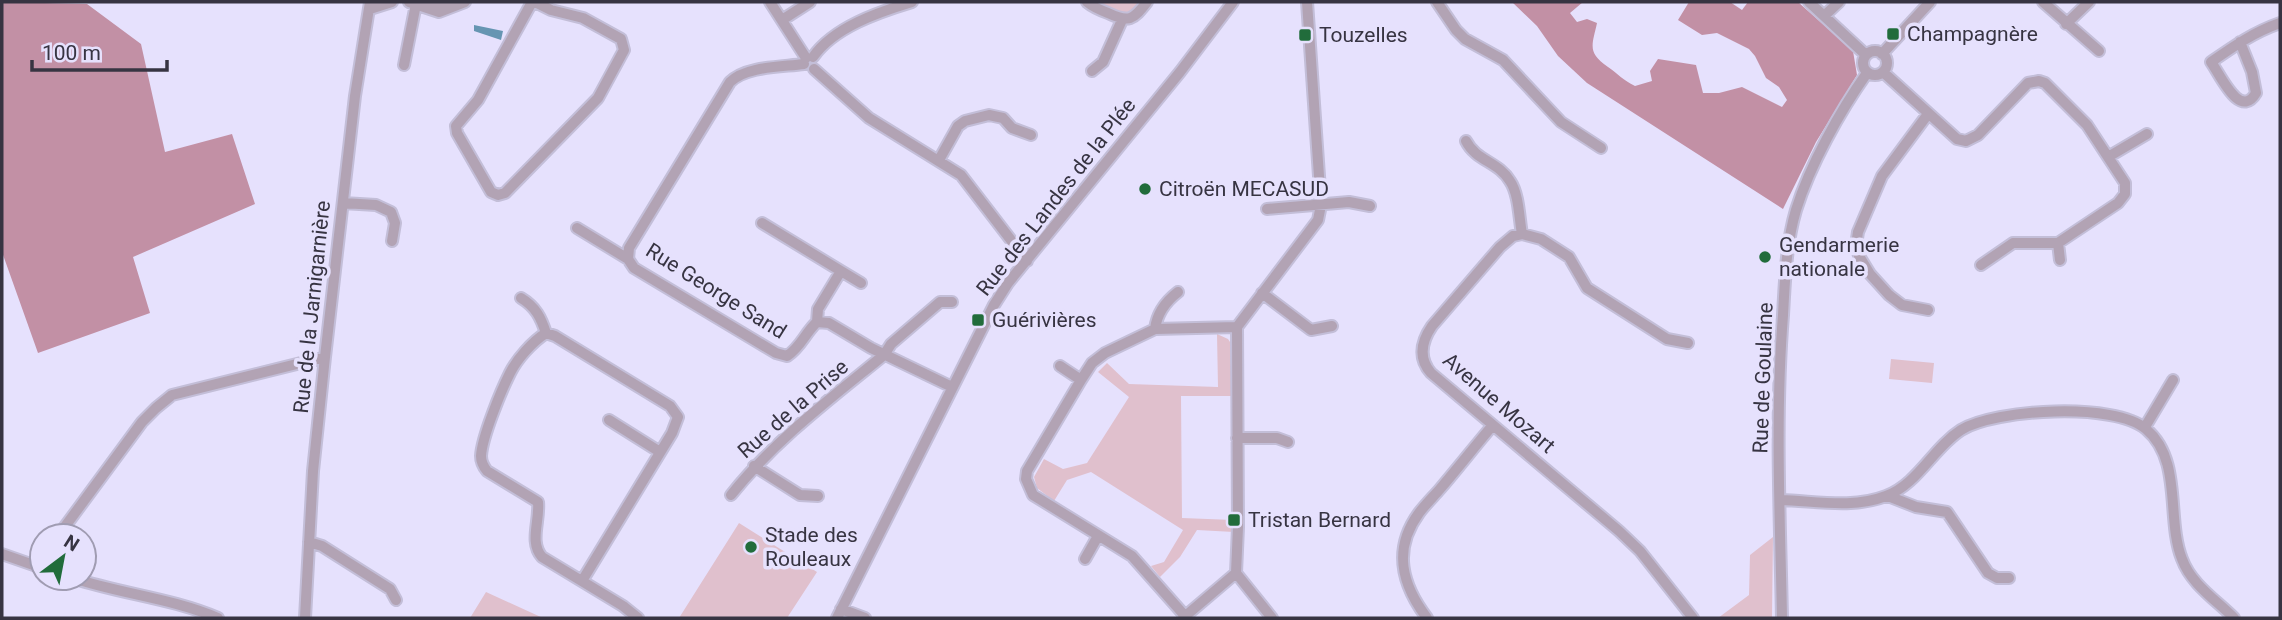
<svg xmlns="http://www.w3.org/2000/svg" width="2282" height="620" viewBox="0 0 2282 620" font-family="Roboto,sans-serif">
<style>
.green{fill:#e0c0cd}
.forest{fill:#c290a5}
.water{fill:#6695b2}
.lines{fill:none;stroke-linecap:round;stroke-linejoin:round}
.minor-casing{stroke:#c3bed8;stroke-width:14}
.minor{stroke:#b2a3b4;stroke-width:10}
.poi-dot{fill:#216c3b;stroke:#e6e1fd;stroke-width:2.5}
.labels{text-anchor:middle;stroke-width:7;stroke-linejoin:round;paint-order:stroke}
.poi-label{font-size:21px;fill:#373442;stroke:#e6e1fd;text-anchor:start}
.street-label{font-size:21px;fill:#373442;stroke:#e6e1fd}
</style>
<rect width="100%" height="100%" fill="#e6e1fd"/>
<path class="green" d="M1089 2H1141L1131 14 1122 15Z
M1217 334 1228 339 1230 342 1232 396H1181L1182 518 1233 520 1234 532 1197 530 1180 557 1160 577 1151 566 1164 562 1183 530 1091 472 1067 480 1054 501 1037 488 1034 477 1044 459 1063 469 1087 463 1129 397 1098 372 1107 363 1129 384 1218 387Z
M1891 359 1934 363 1932 383 1889 379Z
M739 523 817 572 787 618H679Z
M1773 537 1772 618H1718L1749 595 1750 555Z
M486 592 543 618H470Z"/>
<path class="forest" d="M2 2 87 4 141 44 165 152 232 134 255 204 133 257 150 313 38 353 2 252Z
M1512 2H1583L1570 13 1577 22 1587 19 1597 23C1592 46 1587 52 1608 67 1618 74 1623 80 1635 86L1652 81 1650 71 1658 59 1696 65 1703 93H1719L1742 87 1782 107 1787 100 1779 87 1766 78 1755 56 1749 49 1717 33 1702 35 1678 20 1689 2H1730L1742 10 1748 2H1798L1853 51 1857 75 1816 142 1783 209 1587 83 1558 56 1537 26Z"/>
<path class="water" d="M474 25 503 31 501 40 474 31Z"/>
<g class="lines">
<g class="minor-casing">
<path id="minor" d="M409 2 439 12 465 2
M429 2 441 4 449 2
M532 2 478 100 456 126 457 133 491 192 498 195 505 193 598 98 624 50 621 39 583 18 551 10 535 2
M770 2 806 58
M1087 2C1093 7 1100 10 1108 13 1129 23 1133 20 1147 2
M1437 2 1456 30 1465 39 1503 60 1561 122 1601 148
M1809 2 1866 55
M2043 2 2099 51
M370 9 392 2
M1824 16 1839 2
M782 20 810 2
M2066 24 2089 2
M2240 42 2252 72 2256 93C2240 120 2221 76 2211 62 2234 46 2254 32 2280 23
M1863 63a12 12 0 1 1 24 0a12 12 0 1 1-24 0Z
M1882 54 1930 2
M813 57C834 27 879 12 912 2
M804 64C782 67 746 66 730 82L629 248 628 259 634 268 776 353 787 356C801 347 805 333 817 322L829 323 871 348 952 387
M404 65 416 4
M814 69 869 118 961 175 1027 261
M1092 71 1103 62 1122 20
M1883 72 1957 139 1966 141 1978 135 2028 83 2039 81 2045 83 2087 125 2125 183V194L2118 203 2058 243H2013L1981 265
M1466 141C1476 161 1499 162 1510 181 1519 194 1519 218 1522 234
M2108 157 2147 134
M939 160 958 126 965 121 989 115 1003 118 1012 128 1031 135
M343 203 376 205 391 212 395 223 392 241
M1267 209 1349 202 1370 206
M762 223 841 271 818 309 817 322
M577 228 628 259
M2058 243 2060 260
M841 271 861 283
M1262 293 1311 330 1332 326
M521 298C536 307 541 318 546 333
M1928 310 1902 305 1889 295 1870 274 1859 256 1856 245 1858 232 1882 176 1928 114
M1155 329C1157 313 1165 302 1178 292
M1688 343 1667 339 1587 288 1569 257 1541 239 1522 234 1513 236 1500 247 1432 326C1421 342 1418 358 1431 373L1619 531 1640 551 1693 618
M1060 366 1081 380
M609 420 660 452
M2145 427 2173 380
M1237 438H1277L1288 442
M754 466 800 495 818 496
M731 495C775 440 830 399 884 355L891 344 940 302H952
M1888 496 1916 507 1947 512 1988 573 1997 578H2009
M1781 500C1816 501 1852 509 1886 496 1918 484 1933 448 1961 430 1995 409 2115 402 2146 429 2183 460 2166 519 2182 559 2191 584 2216 600 2234 618
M58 536 142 422 156 408 172 395 325 357
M309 542 322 546 390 589 396 600
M2 554 42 568
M1085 559 1098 536
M73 578C121 594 171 598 218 618
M582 581 672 433 678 417 670 406 555 336 546 333C532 342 517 359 510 373 501 391 482 437 481 456 481 462 483 466 487 471L538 502C540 521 529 542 542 557L623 606 638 618
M841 609 865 618
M1185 616 1132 556 1033 495 1026 479 1027 471 1081 380 1092 363 1105 353 1155 329 1237 327
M305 618 313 471 325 357 355 96 370 2
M837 618 994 305 1008 283 1180 72 1233 2
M1183 618 1236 573
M1272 618 1236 573 1238 527 1237 327 1318 220 1321 205 1307 2
M1427 618C1402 585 1392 550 1419 513 1425 505 1433 497 1440 489 1458 468 1475 446 1493 425
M1782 618C1780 517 1775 416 1783 315 1785 280 1786 244 1796 210 1810 165 1840 111 1867 73"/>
</g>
<use href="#minor" class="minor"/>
</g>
<g class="poi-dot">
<rect x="1886" y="27" width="14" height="14" rx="3.5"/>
<rect x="1298" y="28" width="14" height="14" rx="3.5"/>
<circle cx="1145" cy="189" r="7"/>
<circle cx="1765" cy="257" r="7"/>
<rect x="971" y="313" width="14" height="14" rx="3.5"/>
<rect x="1227" y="513" width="14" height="14" rx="3.5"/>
<circle cx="751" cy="547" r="7"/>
</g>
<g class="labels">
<g class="poi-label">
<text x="1907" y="41">Champagnère</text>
<text x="1319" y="42">Touzelles</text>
<text x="1159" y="196">Citroën MECASUD</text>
<text x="1779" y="252">Gendarmerie<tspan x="1779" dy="24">nationale</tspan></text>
<text x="992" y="327">Guérivières</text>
<text x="1248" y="527">Tristan Bernard</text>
<text x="765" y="542">Stade des<tspan x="765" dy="24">Rouleaux</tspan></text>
</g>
<g class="street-label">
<text transform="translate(1056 197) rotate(-52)" y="7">Rue des Landes de la Plée</text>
<text transform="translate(716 291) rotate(32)" y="7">Rue George Sand</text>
<text transform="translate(312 307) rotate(-84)" y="7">Rue de la Jarnigarnière</text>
<text transform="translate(1763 378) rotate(-88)" y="7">Rue de Goulaine</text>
<text transform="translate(1499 403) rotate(41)" y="7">Avenue Mozart</text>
<text transform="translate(793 409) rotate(-41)" y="7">Rue de la Prise</text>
</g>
</g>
<rect width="2282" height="620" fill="none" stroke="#373442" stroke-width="7"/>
<g transform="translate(63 557) rotate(32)"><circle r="33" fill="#e6e1fd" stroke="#a09cb2" stroke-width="2"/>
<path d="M0-5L12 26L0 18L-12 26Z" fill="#216c3b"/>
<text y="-10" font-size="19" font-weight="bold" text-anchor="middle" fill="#373442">N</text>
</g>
<path d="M32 60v10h135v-10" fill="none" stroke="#373442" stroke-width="3.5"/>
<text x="42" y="60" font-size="21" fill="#373442" stroke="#e6e1fd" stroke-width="5" paint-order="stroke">100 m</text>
</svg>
